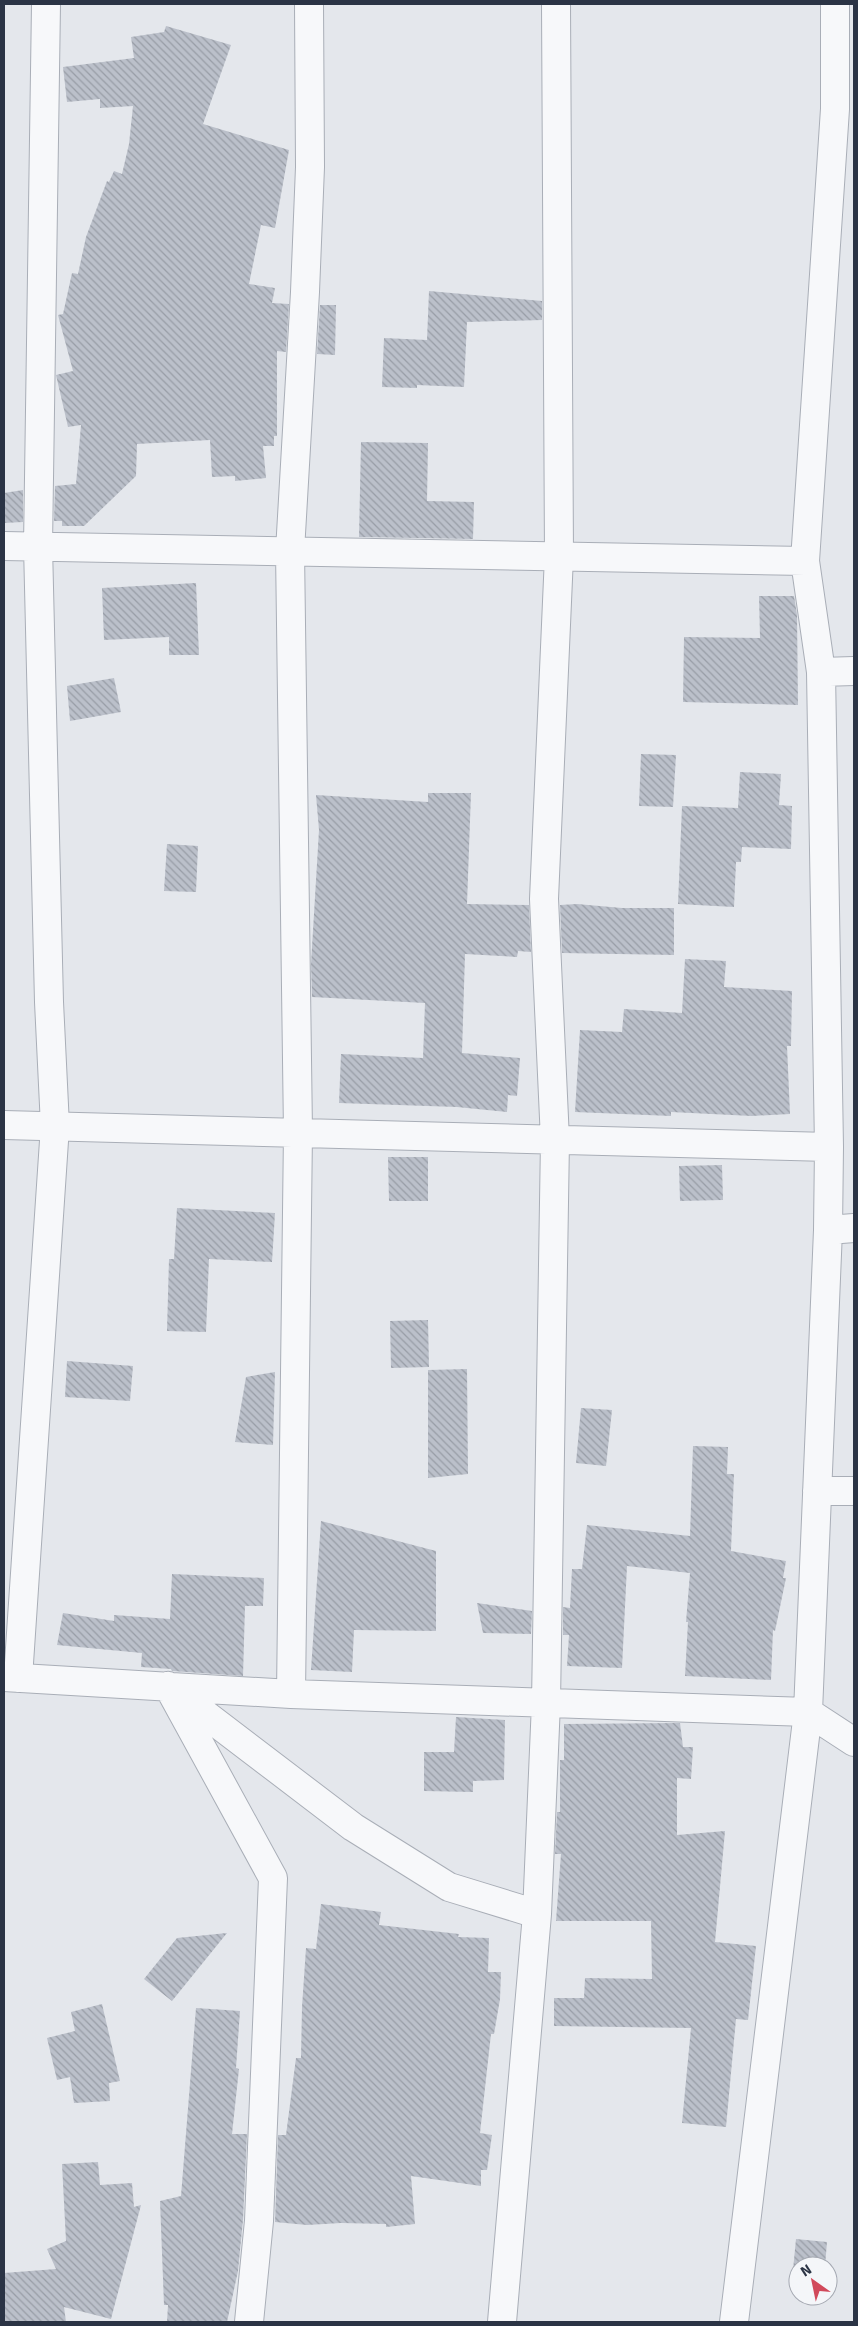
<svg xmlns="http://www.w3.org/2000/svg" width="858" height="2326" viewBox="0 0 858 2326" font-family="Signika,sans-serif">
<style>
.building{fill:url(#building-back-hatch)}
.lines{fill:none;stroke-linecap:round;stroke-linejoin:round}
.street-casing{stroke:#a9aeb7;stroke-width:30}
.street{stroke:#f7f8fa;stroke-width:28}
</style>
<defs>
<pattern id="building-back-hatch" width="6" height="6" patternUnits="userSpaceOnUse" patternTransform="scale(1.25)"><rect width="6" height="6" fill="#bbc0ca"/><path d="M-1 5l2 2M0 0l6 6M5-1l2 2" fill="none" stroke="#989da6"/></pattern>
</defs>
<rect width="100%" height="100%" fill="#e4e7ec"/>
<path class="building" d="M166 26 231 45 203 124 289 150 275 228 261 225 249 284 275 288 272 303 289 304 286 352 277 351V436H274V446H263L266 478 235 481V476L212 477 210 440 137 444 136 476 84 526H62V521H54L55 486 76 484 81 425 68 427 56 375 73 371 58 315 63 314 72 273 78 274 86 237 107 181 109 182 114 171 122 174 129 144 133 106 100 108V99L67 102 63 67 134 58 131 37 164 32Z
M429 291 542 301V320L467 322 464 387 417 385V388L382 387 384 338 427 340Z
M320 305H336L335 355 317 354Z
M361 442 428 443 427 501 474 502 473 539 359 537Z
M23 490V522L4 523V493Z
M196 583 199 655H169V637L104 640 102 588Z
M759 596H794L797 615 798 705 683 702 684 637 760 638Z
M114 678 121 712 70 721 67 686Z
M641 754 676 755 673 807 639 806Z
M740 772 781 774 779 805 792 806 791 849 742 847 741 862H736L734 907 678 904 682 806 738 808Z
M428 793H471L467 904 529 905 531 952 518 951 517 957 465 954 462 1053 520 1058 517 1096 508 1095 507 1112 457 1107 339 1103 341 1054 423 1058 425 1003 312 997 311 964 319 830 316 795 428 802Z
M167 844 198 846 196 892 164 891Z
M577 904 622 908H674V955L562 953 560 905Z
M685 959 726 961 724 987 792 991 791 1046H787L790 1114 752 1116 671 1112V1116L575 1112 580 1030 622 1032 624 1009 682 1013Z
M388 1157H428V1201H389Z
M722 1165 723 1200 680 1201 679 1166Z
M177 1208 275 1213 272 1262 209 1259 206 1332 167 1331 169 1259H174Z
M428 1320 429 1367 391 1368 390 1321Z
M67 1361 133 1366 130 1401 65 1397Z
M467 1369 468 1474 428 1478V1370Z
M275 1372 273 1445 235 1442 246 1377Z
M581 1408 612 1410 606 1466 576 1463Z
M693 1446 728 1447 727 1474H734L731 1551 786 1561 783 1578H786L775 1631 773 1630 771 1680 685 1676 688 1622H686L690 1573 627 1566 622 1668 567 1666 569 1635H563V1607L570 1608 572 1569H582L587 1525 690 1536Z
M321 1521 436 1551V1631L354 1630 352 1672 311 1670Z
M172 1574 264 1578 263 1606H245L243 1676 172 1671 171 1669 141 1667 142 1653 57 1645 63 1613 114 1621V1615L170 1619Z
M477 1603 532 1611 531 1634 483 1633Z
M456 1717 505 1720 504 1780 473 1781V1792L424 1791V1752H454Z
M680 1723 683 1747H693L691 1779 677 1778V1835L725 1831 715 1942 756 1946 748 2020 736 2019 726 2127 682 2123 691 2028 554 2026V1998H584L585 1978 652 1979 651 1921H556L561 1854H555L557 1812H560V1760H564V1724Z
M321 1904 381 1912 379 1925 459 1934 458 1937 489 1938 488 1972H501L500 1999 494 2034H491L480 2133 492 2135 487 2170H481V2186L411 2176 415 2224 386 2227V2224L341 2223 307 2225 275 2222 278 2135H286L296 2058H301L302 2007 306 1948 316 1949Z
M227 1933 172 2001 144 1979 177 1938Z
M102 2004 120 2081 109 2083 110 2101 74 2103 70 2077 57 2080 47 2038 75 2031 71 2012Z
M196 2008 240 2011 236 2068 239 2069 232 2134H247L243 2220 238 2271 227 2322H167L168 2305H164L160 2201 181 2196Z
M98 2162 100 2185 132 2183 134 2207 141 2205 111 2319 64 2307 66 2322H4V2273L56 2269 47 2249 66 2241 62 2164Z
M796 2239 827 2242 825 2266H798V2270H793Z"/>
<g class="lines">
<g class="street-casing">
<path id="street" d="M4 546 805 561
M821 672 854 671
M4 1125 829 1147
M828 1230 854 1228
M817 1491H854
M4 1677 291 1694 808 1712 854 1742
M18 1678 55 1126 49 1002 38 546 46 4
M291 1694 298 1132 290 551 305 292 310 167 309 4
M249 2322 259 2221 273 1878 168 1686 353 1827 449 1887 537 1914
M502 2322 537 1914 546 1703 555 1140 544 899 559 556 556 4
M734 2322 808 1712 828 1230 829 1147 821 672 805 561 835 109V4"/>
</g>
<use href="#street" class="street"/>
</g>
<rect width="858" height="2326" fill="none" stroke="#2b3445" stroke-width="10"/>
<g transform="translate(813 2281) rotate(327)"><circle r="24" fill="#f4f6f9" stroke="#a4a8b1"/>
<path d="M0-4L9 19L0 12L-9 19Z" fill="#d1495b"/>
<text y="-8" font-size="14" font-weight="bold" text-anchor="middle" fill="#2b3445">N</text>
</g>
</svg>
